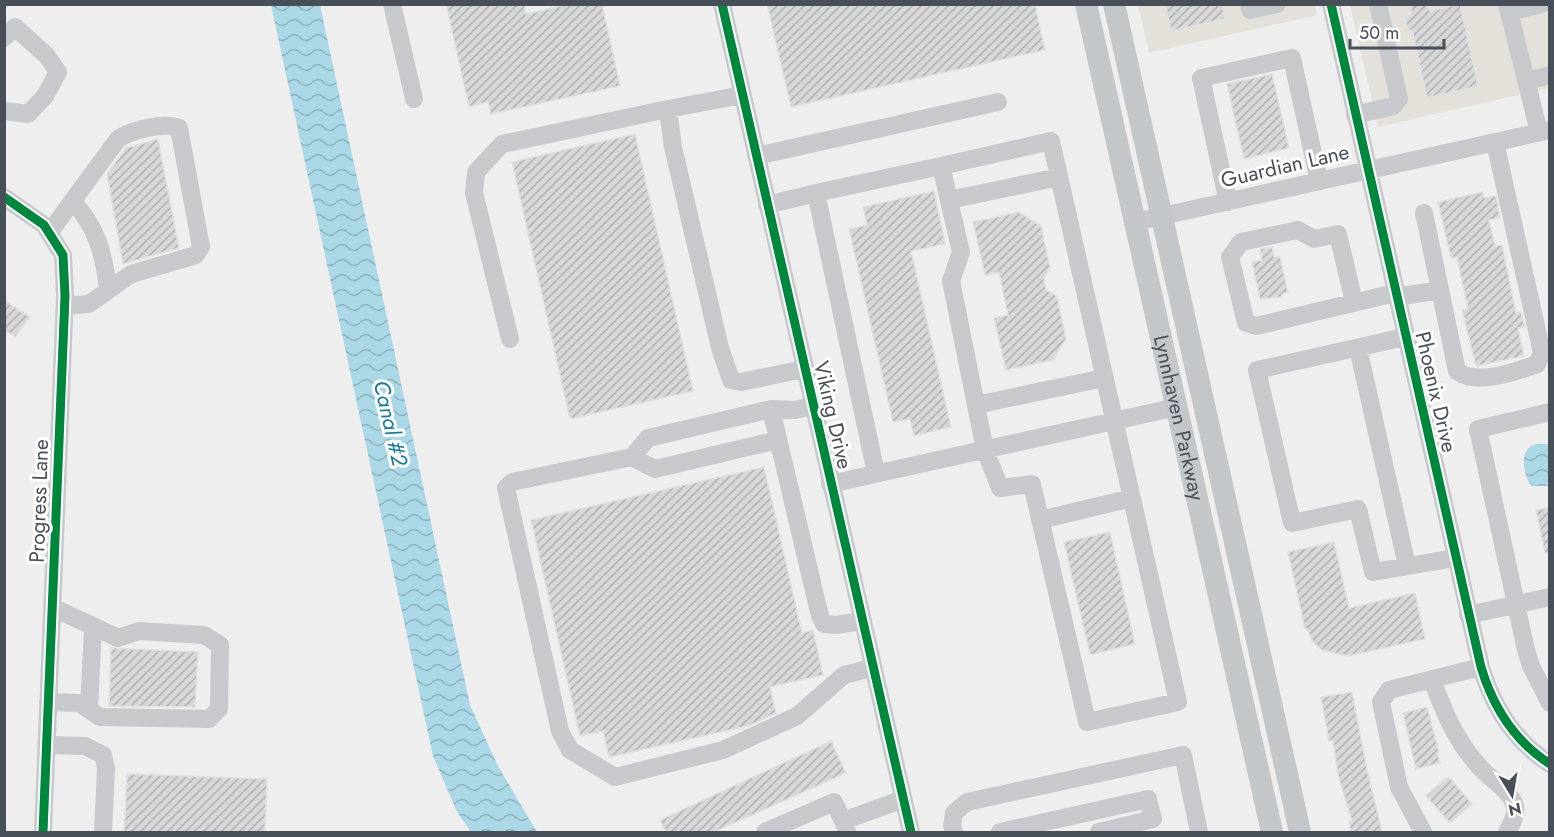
<svg xmlns="http://www.w3.org/2000/svg" width="1554" height="837" viewBox="0 0 1554 837" font-family="Jost,sans-serif">
<style>
.commercial{fill:#e4e1db}
.water{fill:url(#water-waves)}
.building{fill:url(#building-hatch);stroke:#dfe0e1;stroke-width:1.5}
.lines{fill:none;stroke-linecap:round;stroke-linejoin:round}
.minor{stroke:#c8c9cc;stroke-width:18}
.major{stroke:#c4c7c9;stroke-width:22}
.cycleway-casing{stroke:#fff;stroke-width:13}
.cycleway{stroke:#00873e;stroke-width:9}
.labels{text-anchor:middle;stroke-width:6;stroke-linejoin:round;paint-order:stroke}
.street-label{font-size:21px;fill:#474f58;stroke:#fff}
.water-label{font-size:22px;font-style:italic;fill:#187b99;stroke:#fff}
</style>
<defs>
<pattern id="water-waves" width="16" height="10" patternUnits="userSpaceOnUse" patternTransform="scale(1.5)"><rect width="16" height="10" fill="#abd8e6"/><path d="M0 5q4-4 8 0t8 0" fill="none" stroke="#8db2bd"/></pattern>
<pattern id="building-hatch" width="6" height="6" patternUnits="userSpaceOnUse" patternTransform="scale(1.5)"><rect width="6" height="6" fill="#d7d7d8"/><path d="M-1 1l2-2M0 6l6-6M5 7l2-2" fill="none" stroke="#b0b1b2"/></pattern>
</defs>
<rect width="100%" height="100%" fill="#eee"/>
<path class="commercial" d="M1138 5H1315L1317 15 1149 53Z
M1350 5H1549V88L1378 127Z"/>
<path class="water" d="M271 5H320L470 705 498 766 537 832H471L457 812 433 756Z
M1549 444V486H1531C1524 476 1518 450 1534 445 1538 443 1545 444 1549 444Z"/>
<path class="building" d="M446 4H524L526 14 569 4H602L620 86 491 114 488 102 469 107Z
M767 4H1035L1045 50 791 107Z
M1165 4H1222L1225 19 1171 31Z
M1410 4H1426L1430 11 1460 4 1478 86 1427 98 1412 30 1408 31 1405 17 1412 15Z
M1272 74 1289 148 1244 159 1227 84Z
M635 134 693 391 570 419 512 162Z
M158 139 179 248 123 264 107 174 126 148Z
M934 191 945 244 911 251 951 427 914 436 910 419 893 422 849 229 867 225 863 207Z
M1483 192 1484 198 1496 196 1500 218 1489 220 1495 246 1502 245 1516 313 1521 312 1525 327 1518 328 1524 356 1476 366 1462 310 1468 309 1457 257 1451 258 1438 202Z
M1019 212 1041 226 1050 268 1044 278 1046 290 1057 296 1066 339 1053 360 1006 370 994 318 1008 315 999 272 985 275 973 222Z
M1272 247 1274 257 1280 256 1288 293 1282 294V297L1260 299 1252 262 1262 260 1260 249Z
M4 300 30 317 15 337 4 330Z
M764 467 802 633 813 630 823 675 770 687 776 713 748 726 609 757 603 731 580 736 531 520Z
M1550 507V552L1545 553 1536 510Z
M1110 532 1135 644 1090 655 1064 542Z
M1334 542 1349 608 1415 593 1425 639 1348 656 1322 650 1313 642 1307 629H1305L1288 552Z
M111 648 198 652 195 707 109 706Z
M1352 692 1367 769 1382 832H1351L1349 822 1352 821 1338 775 1333 740 1329 741 1321 697Z
M1427 707 1439 752H1437L1440 763 1416 769 1403 713Z
M831 741 846 773 714 832H666L660 820Z
M127 774 267 779 265 832H124Z
M1446 778H1450L1472 804 1450 823 1426 796Z"/>
<g class="lines">
<path class="minor" d="M392 4 414 99
M722 4 911 832
M1249 4 1250 10 1277 4
M1331 4 1481 667C1493 707 1514 741 1550 764
M1507 4 1539 132
M1509 12 1542 4
M4 38 15 27 47 56 58 72 45 96 28 114 4 111
M1526 81 1550 75
M742 95 668 109 673 147 720 348 731 380 741 382 804 369
M1355 115 1393 106 1399 99 1378 4
M756 156 998 102
M816 193 941 166 961 252 951 281 985 450 1000 488 1032 484 1087 722 1178 702 1051 141 941 166
M4 197 44 225 63 255 65 296 43 832
M949 200 1059 177
M72 201C97 226 104 255 108 289
M1228 202 1201 78 1292 58 1319 181
M767 205 816 193 876 473
M1424 213 1457 371C1477 386 1515 372 1537 364L1542 353 1495 142
M1135 222 1550 130
M49 233 118 139C132 130 163 122 179 128L201 247 196 255 131 274 89 304 65 306
M1396 297 1440 290
M1354 302 1338 234 1314 239 1298 230 1241 242 1230 257 1246 323 1256 326 1395 293
M1405 337 1257 370 1292 523 1358 509 1373 572 1455 558
M510 339 474 193 476 172 502 144 668 109
M1358 348 1407 566
M976 405 1104 378
M812 406 795 410 771 409 820 616 824 624 836 625 861 621
M771 409 648 438 632 457 655 469 778 440
M1550 412 1478 429 1526 650 1531 666 1550 703
M632 457 512 482 506 488 560 731 570 750 615 777 723 750 797 716 844 675 871 668
M830 484 1177 407
M1040 520 1132 498
M1468 615 1550 597
M1432 679C1443 710 1456 741 1478 765 1488 778 1511 790 1515 806 1517 816 1511 825 1507 832
M48 702 79 703 100 717 209 719 219 709 220 645 204 635 139 631 118 638 52 607
M89 709 93 627
M47 745 85 746 103 755 106 768 103 832
M847 831 843 821 901 800
M765 832 834 802 843 821
M954 832 952 826 954 813 967 802 1183 755 1199 832
M1000 832 1148 799 1153 819 1099 832
M1423 832 1399 787 1381 702 1389 690 1481 667"/>
<g class="major">
<path id="s1" d="M1086 4 1272 832"/>
<path d="M1114 4 1300 832"/>
</g>
<g class="cycleway-casing">
<path id="cycleway" d="M722 4 911 832
M1331 4 1481 667C1493 707 1514 741 1550 764
M4 197 44 225 63 255 65 296 43 832"/>
</g>
<use href="#cycleway" class="cycleway"/>
</g>
<g class="labels">
<g class="street-label">
<text transform="translate(1285 166) rotate(-13)" y="7">Guardian Lane</text>
<text transform="translate(1436 392) rotate(77)" y="7">Phoenix Drive</text>
<text transform="translate(833 415) rotate(77)" y="7">Viking Drive</text>
<text dy="7" stroke="none"><textPath href="#s1" startOffset="424">Lynnhaven Parkway</textPath></text>
<text transform="translate(39 501) rotate(-88)" y="7">Progress Lane</text>
</g>
<g class="water-label">
<text transform="translate(391 423) rotate(77)" y="8">Canal #2</text>
</g>
</g>
<rect width="1554" height="837" fill="none" stroke="#474f58" stroke-width="12"/>
<g transform="translate(1512 795) rotate(169)" stroke="#ffffff" stroke-width="4.5" paint-order="stroke">
<path d="M0-4.5L10 22L0 15L-10 22Z" fill="#474f58"/>
<text y="-9" font-size="16" font-weight="bold" text-anchor="middle" fill="#474f58">N</text>
</g>
<path d="M1350 39v9h94v-9" fill="none" stroke="#474f58" stroke-width="3"/>
<text x="1359" y="39" font-size="18" fill="#474f58" stroke="#ffffff" stroke-width="4.5" paint-order="stroke">50 m</text>
</svg>
